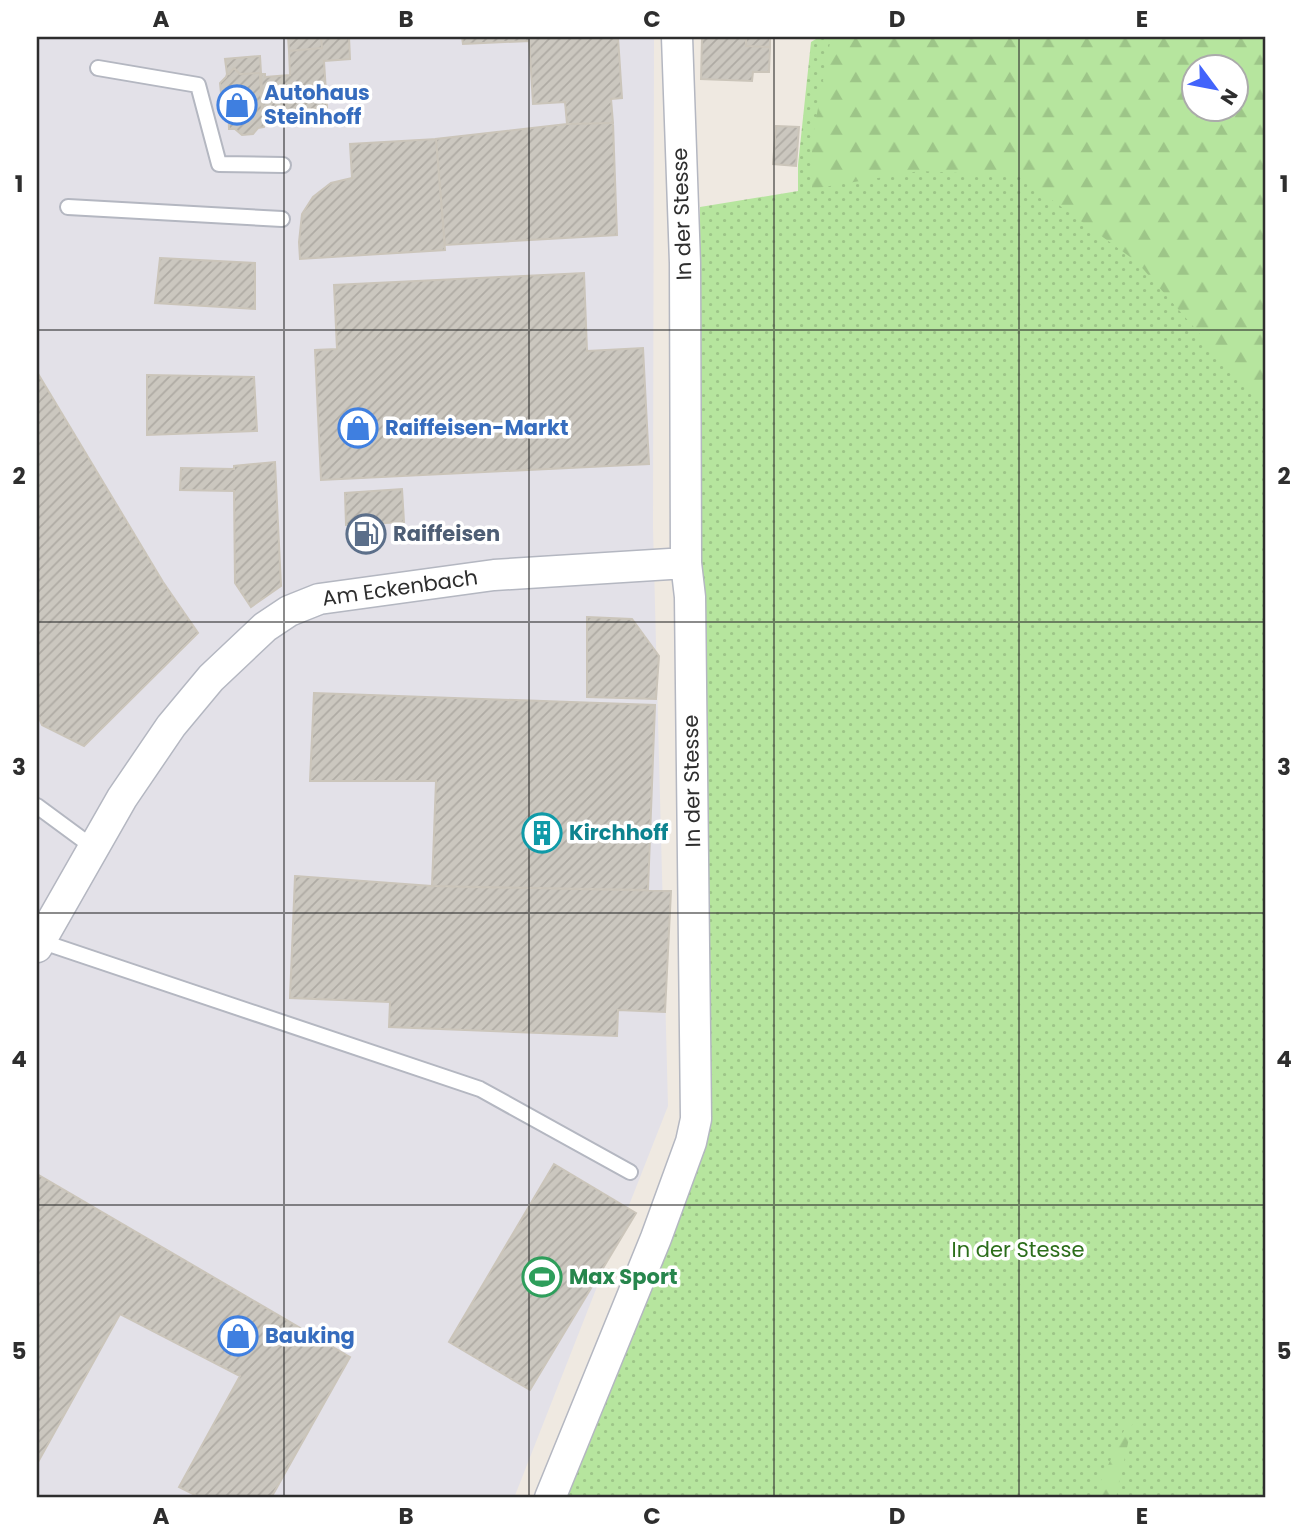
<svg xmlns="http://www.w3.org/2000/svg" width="1303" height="1535" viewBox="0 0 1303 1535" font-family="Poppins,sans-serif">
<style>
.industrial{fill:#e3e1e8}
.grass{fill:url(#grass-dots);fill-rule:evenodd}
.forest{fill:url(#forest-firs);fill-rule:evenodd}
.building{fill:url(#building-hatch);stroke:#cbc5ba;stroke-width:2}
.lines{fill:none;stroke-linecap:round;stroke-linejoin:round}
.service-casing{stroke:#b4b7c1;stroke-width:18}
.minor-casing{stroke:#b4b7c1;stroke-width:33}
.service{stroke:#fff;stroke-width:14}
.minor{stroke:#fff;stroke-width:30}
.grid{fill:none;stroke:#2e2e2e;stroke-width:2;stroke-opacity:0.55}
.labels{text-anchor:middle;stroke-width:7;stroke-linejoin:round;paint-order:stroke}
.shop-label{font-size:21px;font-weight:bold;fill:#366cbe;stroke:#fff;text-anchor:start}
.street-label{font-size:21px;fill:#2e2e2e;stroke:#fff}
.service-label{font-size:21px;font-weight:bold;fill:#4e5e75;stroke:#fff;text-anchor:start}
.culture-label{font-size:21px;font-weight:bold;fill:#0d838f;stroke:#fff;text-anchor:start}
.park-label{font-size:21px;fill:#2c6e1b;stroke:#fff}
.leisure-label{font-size:21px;font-weight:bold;fill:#27864d;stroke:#fff;text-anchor:start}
.neatline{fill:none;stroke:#2e2e2e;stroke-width:2.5}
.grid-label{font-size:23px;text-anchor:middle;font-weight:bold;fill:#2e2e2e}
</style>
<defs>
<pattern id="grass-dots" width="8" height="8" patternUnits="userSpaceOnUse" patternTransform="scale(1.75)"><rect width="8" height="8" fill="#b6e59e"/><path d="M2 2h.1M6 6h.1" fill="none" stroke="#9dc588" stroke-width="1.8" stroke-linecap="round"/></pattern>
<pattern id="forest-firs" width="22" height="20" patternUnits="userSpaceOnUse" patternTransform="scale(1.75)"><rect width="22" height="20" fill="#b6e59e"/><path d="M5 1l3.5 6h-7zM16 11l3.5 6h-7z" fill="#9dc588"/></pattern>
<pattern id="building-hatch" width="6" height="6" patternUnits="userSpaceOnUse" patternTransform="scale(1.75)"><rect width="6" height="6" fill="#cbc7bf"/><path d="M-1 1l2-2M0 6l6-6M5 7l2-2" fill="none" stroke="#afaba4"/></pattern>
</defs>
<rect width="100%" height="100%" fill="#efe9e1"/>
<path class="industrial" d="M37 37H654L653 528 668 1106 514 1498H37Z"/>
<path class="grass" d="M817 37H1266V1498H558L708 1116 701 560 700 207 798 191V165L811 42 816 39ZM1194 66H1236V108H1194Z"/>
<path class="forest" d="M831 37H1266V410L1137 262 1019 176 920 171 812 189V141ZM1194 66H1236V108H1194Z
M1137 1402 1116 1498H1093Z"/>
<path class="building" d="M288 37H321L322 48 289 51Z
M321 37H349L350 59 324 61 327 108 262 112 260 74H265V77L290 75 289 51 322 48Z
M462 37H529V41L463 44Z
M529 37H618L622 98 611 99 613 123 567 124 565 102 533 104Z
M702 37H746V46L770 47 769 72H753L752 81 701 79Z
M746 37H770V47L746 46Z
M260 56 261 73 240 74 234 68 229 74H227L225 59Z
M234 68 240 74 261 73 264 127 258 128 253 134 242 135 235 129H229L228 99 221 93 220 83 226 77 227 74H229Z
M613 123 617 235 445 245 436 139 567 124Z
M776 126 799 127 796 166 773 164Z
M436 139 445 250 300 259 299 242 302 214 313 197 331 183 352 178 350 144Z
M160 258 255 263V309L155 303Z
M584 273 587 351 643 348 649 464 321 480 315 350 337 349 334 285Z
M37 372 163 582 198 633 84 746 42 725 37 713Z
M147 375 254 377 257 431 147 435Z
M275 462 281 586 251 607 235 583 234 491 180 490 181 468 234 469V466Z
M402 489 404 522 346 525 345 493Z
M587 617 632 619 659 656 656 699 587 697Z
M314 693 655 705 648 890 432 886 436 781H310Z
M295 876 432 886 671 891 665 1012 618 1010 617 1036 389 1027 390 1002 290 998Z
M554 1164 636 1213 530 1390 449 1342Z
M37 1174 350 1357 271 1498H201L179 1487 240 1376 120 1314 37 1464Z"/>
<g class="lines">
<g class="service-casing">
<path id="service" d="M98 68 198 85 219 164 283 165
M68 207 282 219
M37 806 94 848
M40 941 480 1089 630 1172"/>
</g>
<g class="minor-casing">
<path id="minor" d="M37 947 122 798 171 726 211 678 265 627 289 611 319 599 494 575 686 563
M550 1498 656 1238 691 1142 696 1119 690 597 686 563 685 263 677 37"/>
</g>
<use href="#service" class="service"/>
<use href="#minor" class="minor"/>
</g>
<path class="grid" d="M284 37V1498M529 37V1498M774 37V1498M1019 37V1498M37 330H1266M37 622H1266M37 913H1266M37 1205H1266"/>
<defs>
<g id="shop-ring" transform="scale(2.0125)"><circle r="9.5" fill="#fff" stroke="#3f7fe0" stroke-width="1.5"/><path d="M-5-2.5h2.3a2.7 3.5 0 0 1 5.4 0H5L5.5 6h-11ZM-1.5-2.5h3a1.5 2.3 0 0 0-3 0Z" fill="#3f7fe0"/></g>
<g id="fuel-ring" transform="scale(2.0125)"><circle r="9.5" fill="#fff" stroke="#5c6f8a" stroke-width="1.5"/><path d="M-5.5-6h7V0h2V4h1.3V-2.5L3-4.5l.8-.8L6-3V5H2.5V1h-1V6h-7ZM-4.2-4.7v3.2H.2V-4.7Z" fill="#5c6f8a"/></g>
<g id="building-ring" transform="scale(2.0125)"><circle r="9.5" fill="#fff" stroke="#0f9aa8" stroke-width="1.5"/><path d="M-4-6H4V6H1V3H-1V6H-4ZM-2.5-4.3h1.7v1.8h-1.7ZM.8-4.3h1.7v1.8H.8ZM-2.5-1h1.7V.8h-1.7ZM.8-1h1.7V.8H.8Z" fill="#0f9aa8"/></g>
<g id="stadium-ring" transform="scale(2.0125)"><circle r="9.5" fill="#fff" stroke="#2e9e5b" stroke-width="1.5"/><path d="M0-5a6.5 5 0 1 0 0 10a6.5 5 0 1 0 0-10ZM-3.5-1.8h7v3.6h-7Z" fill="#2e9e5b"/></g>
</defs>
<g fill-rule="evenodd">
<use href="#shop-ring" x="237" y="105"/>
<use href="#shop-ring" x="358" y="428"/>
<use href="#fuel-ring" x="366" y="534"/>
<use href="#building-ring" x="542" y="833"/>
<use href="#stadium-ring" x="542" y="1277"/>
<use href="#shop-ring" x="238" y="1336"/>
</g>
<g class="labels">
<g class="shop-label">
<text x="264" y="100">Autohaus<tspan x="264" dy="24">Steinhoff</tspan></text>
<text x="385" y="435">Raiffeisen-Markt</text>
<text x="265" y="1343">Bauking</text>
</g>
<g class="street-label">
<text transform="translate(682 214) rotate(-92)" y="7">In der Stesse</text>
<text transform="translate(400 588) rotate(-8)" y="7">Am Eckenbach</text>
<text transform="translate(692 781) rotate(-91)" y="7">In der Stesse</text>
</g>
<g class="service-label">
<text x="393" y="541">Raiffeisen</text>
</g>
<g class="culture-label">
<text x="569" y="840">Kirchhoff</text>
</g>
<g class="park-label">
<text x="1018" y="1257">In der Stesse</text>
</g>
<g class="leisure-label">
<text x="569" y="1284">Max Sport</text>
</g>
</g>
<rect width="1303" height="1535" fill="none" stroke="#ffffff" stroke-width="77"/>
<g transform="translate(1215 88) rotate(122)"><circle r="33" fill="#ffffff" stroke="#ababab" stroke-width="2"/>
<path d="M0-5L12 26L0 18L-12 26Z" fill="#4264fb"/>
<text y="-10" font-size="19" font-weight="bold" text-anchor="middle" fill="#2e2e2e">N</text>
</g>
<rect x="38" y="38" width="1226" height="1458" class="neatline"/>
<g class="grid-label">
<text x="161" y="27">A</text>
<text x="406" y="27">B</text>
<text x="652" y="27">C</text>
<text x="897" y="27">D</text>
<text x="1142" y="27">E</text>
<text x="19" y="192">1</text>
<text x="1284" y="192">1</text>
<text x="19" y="484">2</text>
<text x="1284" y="484">2</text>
<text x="19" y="775">3</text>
<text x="1284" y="775">3</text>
<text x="19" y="1067">4</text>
<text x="1284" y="1067">4</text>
<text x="19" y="1359">5</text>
<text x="1284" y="1359">5</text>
<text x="161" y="1524">A</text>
<text x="406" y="1524">B</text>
<text x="652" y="1524">C</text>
<text x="897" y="1524">D</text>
<text x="1142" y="1524">E</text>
</g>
</svg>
